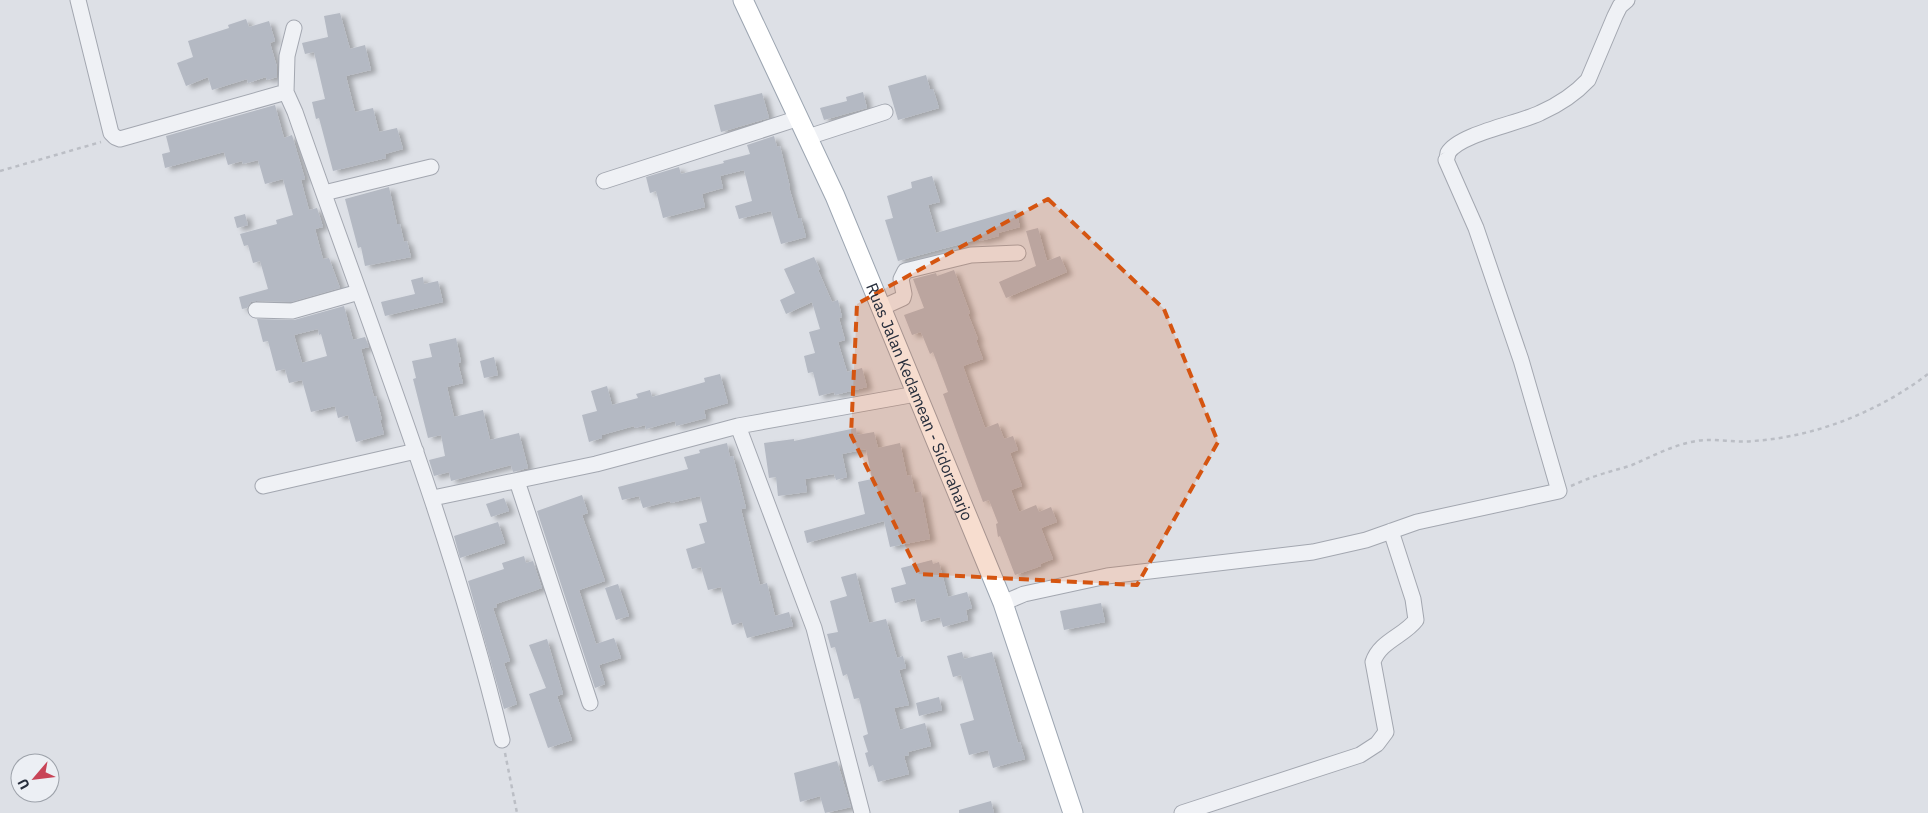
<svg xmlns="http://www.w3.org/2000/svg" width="1928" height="813" viewBox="0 0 1928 813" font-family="'IBM Plex Sans',sans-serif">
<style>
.building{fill:#b4b9c3;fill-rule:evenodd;filter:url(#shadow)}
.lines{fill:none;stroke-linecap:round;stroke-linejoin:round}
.minor-casing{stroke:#a3a7b0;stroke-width:17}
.major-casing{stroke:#9ca5b1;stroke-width:21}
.path{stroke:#bbbec5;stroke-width:2.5;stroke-dasharray:4 4;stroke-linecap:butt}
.minor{stroke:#eff1f5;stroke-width:15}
.major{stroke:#fff;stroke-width:19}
.marked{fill:#d55511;fill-opacity:0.2;stroke:#d55511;stroke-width:4;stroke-dasharray:10 6;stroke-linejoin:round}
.labels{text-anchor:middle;stroke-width:4.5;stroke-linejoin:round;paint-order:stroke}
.street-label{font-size:16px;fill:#272e3c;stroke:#eceff4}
</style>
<defs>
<filter id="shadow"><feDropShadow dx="5.5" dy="3" stdDeviation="2.5" flood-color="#0004"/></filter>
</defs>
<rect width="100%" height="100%" fill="#dde0e6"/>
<path class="building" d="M340 13 350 49 365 45 371 70 346 76 355 112 373 108 379 132 397 128 403 149 385 154 386 158 333 171 319 118 316 119 312 102 325 99 314 52 305 54 302 43 328 37 324 16Z
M246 19 249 27 269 21 275 41 270 43 277 67V77L267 80 266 77 248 83 247 79 212 90 208 77 186 86 177 63 193 57 188 41 229 28 228 25Z
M926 75 930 89H933L939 108 898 120 888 86Z
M863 92 867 108 824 120 820 108 847 101 846 97Z
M762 93 769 118 721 132 714 105Z
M275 105 284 138 292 135 305 179 301 180 309 210 317 208 323 227 315 229 323 259 329 258 340 288 291 302 256 301 251 302 247 308 242 309 239 297 268 289 260 261 253 263 248 245 244 246 240 234 277 224 276 220 293 215 283 179 265 184 258 160 243 164 242 161 228 165 224 152 165 168 162 154 170 152 166 136Z
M774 136 777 147 780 146 790 187H789L798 218H801L806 237 781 244 771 211 739 219 735 206 752 201 744 170 720 176 723 188 702 194 705 207 663 218 656 191 650 193 646 177 679 167 681 174 724 163 723 161 750 154 747 145Z
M932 176 940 202 928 205 936 233 1016 210 1020 227 998 233 999 236 980 241 979 239 898 261 885 220 893 218 887 196 912 188 911 182Z
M389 187 397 224H400L404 242 407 241 411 257 365 266 361 247 358 248 345 199Z
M245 214 248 225 237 228 234 217Z
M1038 228 1047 261 1060 256 1067 272 1006 298 999 282 1036 266 1026 231Z
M814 257 820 270H818L832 302 838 300 842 317 839 318 845 340 838 342 847 372 862 368 867 387 835 395 834 392 819 396 813 372 808 373 804 356 815 353 809 332 820 329 812 302 786 314 780 300 795 293 784 269Z
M954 270 970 313 968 314 978 339 976 340 983 359 963 366 985 428 998 423 1004 439 1013 436 1018 450 1010 453 1022 486 1011 490 1019 512 1036 505 1039 512 1051 507 1057 522 1041 528 1053 559 1040 564 1041 566 1015 575 1000 536 998 537 996 524 998 523 989 500 983 502 959 438 943 394 948 392 933 352 930 354 921 332 912 335 904 315 924 308 913 279 936 273 937 276Z
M423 277 424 284 438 281 443 302 385 316 381 302 415 294 411 280Z
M344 306 353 340 365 337 369 347 361 349 374 397 376 396 382 420H380L384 434 356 442 348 415 338 418 335 406 311 412 302 380 289 383 285 369 276 371 268 341 263 342 257 319 294 320ZM318 329 319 335 321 334 327 356 302 363 294 335Z
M456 338 461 362 458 363 463 383 447 387 454 417 483 410 490 440 519 433 528 468 513 472 511 465 451 481 449 472 434 476 429 460 445 456 441 435 428 438 413 379 416 378 412 361 432 357 429 344Z
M494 357 498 375 484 378 480 361Z
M720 374 728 403 704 410 706 418 676 426 675 421 646 429 645 425 635 428 634 426 602 435V438L589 442 582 415 597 411 591 391 607 386 612 405 638 398 636 394 650 390 652 397 705 382 704 378Z
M856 428 857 435 874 432 878 448 900 443 907 476 911 475 915 493 921 492 930 539 890 547 884 521 807 543 804 531 865 514 858 482 872 479 866 449 842 454 847 477 836 480 834 474 805 479 807 492 778 496 776 477 769 478 764 443 794 439V441Z
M727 443 730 457 733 456 746 508 741 509 760 585 767 583 775 616 789 612 793 626 747 638 742 622 732 625 721 587 708 590 701 567 692 569 686 549 705 543 699 524 707 522 700 496 671 503 670 501 643 508 639 496 622 500 618 487 688 469 684 457 700 453 699 450Z
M582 495 588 513 582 515 605 581 579 590 596 644 614 638 621 658 599 665 605 684 595 688 537 511Z
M504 498 509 511 491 517 486 504Z
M498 522 505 543 460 558 454 536Z
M524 556 526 563 533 561 542 588 496 604 497 607 493 608 510 661 504 663 517 704 504 709 468 581 504 569 502 563Z
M932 560 933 564 939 562 948 597 967 592 972 608 966 610 968 620 943 627 940 617 921 622 915 598 895 603 891 588 906 584 901 568Z
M856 573 869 623 886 619 897 658 903 656 906 668 899 670 909 705 894 708 900 730 925 723 931 746 908 752 909 755 904 756 909 774 878 782 873 765 869 767 865 753 868 752 863 736 868 734 859 698 854 699 847 674 843 676 835 647 831 648 827 634 838 632 830 601 847 596 841 577Z
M618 584 629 616 616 620 605 588Z
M1101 603 1105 622 1064 630 1060 611Z
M547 639 563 694 557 696 572 740 548 748 529 694 546 688 529 645Z
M962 652 964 659 992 652 1018 743 1020 742 1025 759 993 768 988 750 969 755 960 724 974 720 961 675 953 677 947 656Z
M939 697 942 710 919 716 916 703Z
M837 761 851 807 825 813 820 796 800 802 794 773Z
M991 801 994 813H959V810Z"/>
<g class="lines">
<g class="minor-casing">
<path id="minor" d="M78 0 111 133 115 137 120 139 286 92 295 112C367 320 450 525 502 740
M286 92 287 56 294 28
M808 137 885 112
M604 181 799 118
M324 193 431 167
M881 308 903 298 904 294 901 279 905 271 971 255 1018 253
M256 310 292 311 359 292
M738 426 814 628 862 813
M517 481 590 703
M263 486 416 451
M433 498 596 464 738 426 916 394
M1003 603 1024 594 1107 576 1313 552 1366 540 1417 522 1559 491 1521 360 1476 228 1446 160C1447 160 1448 153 1448 153 1459 134 1520 123 1540 113 1558 105 1574 95 1588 80L1615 16 1620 6 1627 0
M1182 813 1360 755 1377 744 1386 732 1373 662C1380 641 1404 636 1416 620L1413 599 1391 531"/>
</g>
<g class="major-casing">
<g id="major">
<path id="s1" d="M743 0 835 196 1003 603 1073 813"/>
</g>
</g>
<path class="path" d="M0 171 101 142
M1571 486C1580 482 1589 478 1599 475 1610 471 1621 469 1632 465 1653 456 1673 445 1696 441 1715 438 1734 443 1753 441 1815 437 1878 412 1928 374
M505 753 517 813"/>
<use href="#minor" class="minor"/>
<use href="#major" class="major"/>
</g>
<path class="marked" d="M1048 199 1164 309 1218 442 1137 585 919 574 851 435 857 304Z"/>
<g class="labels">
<g class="street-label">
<text dy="6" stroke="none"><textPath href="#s1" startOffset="439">Ruas Jalan Kedamean - Sidoraharjo</textPath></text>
</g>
</g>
<g transform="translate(35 778) rotate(242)"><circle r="24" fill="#eceff4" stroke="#9da2aa"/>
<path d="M0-4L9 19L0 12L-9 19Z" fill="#c84457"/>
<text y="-8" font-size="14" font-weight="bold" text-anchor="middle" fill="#272e3c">U</text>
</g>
</svg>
